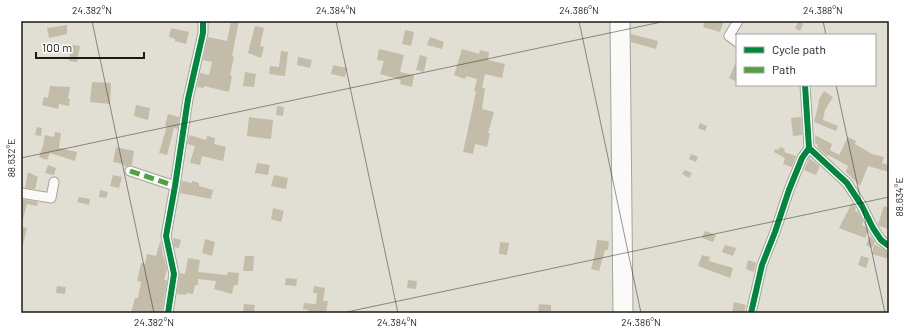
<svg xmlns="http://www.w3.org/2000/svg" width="910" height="334" viewBox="0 0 910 334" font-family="Barlow,sans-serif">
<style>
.building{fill:#c3bca8}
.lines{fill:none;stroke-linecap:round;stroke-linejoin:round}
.minor-casing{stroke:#a6a49b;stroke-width:11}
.major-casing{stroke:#a6a49b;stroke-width:13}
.minor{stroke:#fafaf9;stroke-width:9}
.major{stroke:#fafaf9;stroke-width:11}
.quiet{stroke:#4fa13f;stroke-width:5;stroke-dasharray:10 5;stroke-linecap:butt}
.cycleway-casing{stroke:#fff;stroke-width:8}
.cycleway{stroke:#00873e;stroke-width:6}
.ticks{fill:none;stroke:#1d1a13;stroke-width:1;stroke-opacity:0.45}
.neatline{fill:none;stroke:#1d1a13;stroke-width:1.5}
.ticks-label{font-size:10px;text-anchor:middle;fill:#1d1a13}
</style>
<rect width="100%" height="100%" fill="#e1ded4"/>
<path class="building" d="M231 21H239L232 56 234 57 230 75 232 76 229 92 204 86V88L197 87 200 73 209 75 212 62 203 60 208 37 227 41Z
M705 21H724L720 32 703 27Z
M799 21 803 24 800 31 795 28Z
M67 25V34L49 38 47 28Z
M255 26 264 28 260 46 264 47 261 58 248 53Z
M171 28 189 32 186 44 175 41V39L169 37Z
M405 30 414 32 411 46 402 44Z
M631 34 658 41 656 49 631 42Z
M430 37 444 42 442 49 427 45Z
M71 45 80 46 77 62 69 61Z
M379 49 404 55 400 72 414 75 412 87 400 84 401 80 380 74 384 61 377 60Z
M462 49 479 54 480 50 489 52 488 60 505 64 502 78 485 74 482 88H485L482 109 494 112 488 133H490L487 147 475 144 473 154 463 152 476 92 474 91 477 79 466 76 465 79 454 75Z
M281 51 288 52 285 76 269 74 270 66 279 67Z
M420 55 427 57 424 72 416 70Z
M298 57 312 60 310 68 297 65Z
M737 60V75L735 81 729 78Z
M333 65 347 68 345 77 331 74Z
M245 72 256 74 254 87 243 86Z
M92 82 111 83 110 104 90 102Z
M50 86 70 87 68 99H70L69 106 59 104 58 109 42 105 44 97 48 98Z
M824 91 833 97 825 110 823 120 838 126 836 131 814 122 819 102 818 101Z
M136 105 150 108 148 120 134 116Z
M277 106 284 107 283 116 276 115Z
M168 114 179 117 178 129 174 128 167 155 159 153 167 126H165Z
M249 117 273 120 271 139 247 136Z
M801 117 802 135 793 136 791 118Z
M700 123 707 126 705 131 698 128Z
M37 127 42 128 41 136 35 135Z
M55 132 61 133 59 148 77 152 75 161 50 153 47 160 39 157 43 146 45 135 54 137Z
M189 135 206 140 207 136 215 138 214 144 226 147 223 161 202 156 200 165 190 163 195 146 187 144Z
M815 135 832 144 830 150 839 155 848 137 856 141 855 144 872 154 884 157 882 163 889 165V172L868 166 860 186 846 172 848 166 828 155 827 156 817 147 818 145 815 143Z
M116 147 134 151 132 165 126 166H123L124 164 113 162Z
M780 147 785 149 784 152 796 156 792 167 783 164 785 158 774 152 775 149 778 150Z
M691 154 698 157 696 162 689 159Z
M809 158 820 166 816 175 804 170Z
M257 163 270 165 268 175 255 173Z
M48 165 56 168 54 175 45 173Z
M685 170 692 173 689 178 682 174Z
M28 172 38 177 35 189 25 188Z
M113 175 122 177 119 188 110 186Z
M274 175 288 178 286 189 271 186Z
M182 181 192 183V181L199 183V186L213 190 211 199 180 193Z
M100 190 108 192 106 198 99 197Z
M79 197 90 199 89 205 77 202Z
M21 199 38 202 37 206 27 204 23 219H21Z
M852 203 856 208 855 211 858 212 863 221 862 225 866 227 868 231 865 238 839 228Z
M884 206 889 208V229L879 226 878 224Z
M273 208 284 211 281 222 271 219Z
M21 227 27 228 23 244H21Z
M705 231 716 235 713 242 702 238Z
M870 236 875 241 872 248 866 245Z
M173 238 181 240 179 248 174 247Z
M205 239 215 242 212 256 202 253Z
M597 240 609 241 608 250H605L599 271 591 269 595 254Z
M160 242H161L163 256 164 257 167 269 164 280H167L162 313H131L135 298H138L141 282 137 281 141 263 145 264 147 254 156 256Z
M500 242 509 243 507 255 499 254Z
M874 244 889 252V259L872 254Z
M725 245 736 248 733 256 722 252Z
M702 255 710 257 709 261 733 268 730 278 698 266Z
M245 256H254L253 271H243Z
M861 256 869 258 866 268 858 265Z
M188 258 200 260 198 272 227 275 228 272 239 273 238 285H234L232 294 214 289 216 281 198 279V285H195L193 294 187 293 186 295 177 294 180 273 185 274Z
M748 260 756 263 754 272 746 269Z
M286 278 297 279 296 286 285 285Z
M408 280 417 281 416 289 407 288Z
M57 286 66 287 65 294 56 293Z
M314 286 325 288 323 301H328L326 313H308V310L303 309 304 303 316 304 317 293H313Z
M734 302 746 305 744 313 732 312Z
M244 304 255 305 254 313H243Z
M539 304 551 305V313H538Z"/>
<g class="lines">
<g class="minor-casing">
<path id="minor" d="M737 42 729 36 738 21
M805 85 809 148 847 183 862 206 873 228 881 240 889 246
M130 171 175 186
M21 193 51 198 54 182
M168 313 174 274 166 236 175 186 188 99 203 33V21
M751 313 762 265 775 232 789 190 802 158 809 148"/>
</g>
<g class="major-casing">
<path id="major" d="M616 21 619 313
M624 21 627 313"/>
</g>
<use href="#minor" class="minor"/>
<use href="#major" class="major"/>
<path class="quiet" d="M130 171 175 186"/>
<g class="cycleway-casing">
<path id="cycleway" d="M805 85 809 148 847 183 862 206 873 228 881 240 889 246
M168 313 174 274 166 236 175 186 188 99 203 33V21
M751 313 762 265 775 232 789 190 802 158 809 148"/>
</g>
<use href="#cycleway" class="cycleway"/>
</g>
<path class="ticks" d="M92 21 154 313M336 21 398 313M579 21 641 313M823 21 826 35M836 85 885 313M21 158 666 21M342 313 889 197"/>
<rect width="910" height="334" fill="none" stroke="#ffffff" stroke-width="44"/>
<rect x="736" y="34" width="140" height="52" fill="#ffffff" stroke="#a5a3a1"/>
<rect x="744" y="47" width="20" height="6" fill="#00873e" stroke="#a5a3a1"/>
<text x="772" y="54" font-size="12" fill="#1d1a13">Cycle path</text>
<rect x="744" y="67" width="20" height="6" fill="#4fa13f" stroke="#a5a3a1"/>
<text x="772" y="74" font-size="12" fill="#1d1a13">Path</text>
<path d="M36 52v6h108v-6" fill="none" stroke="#1d1a13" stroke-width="2"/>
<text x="42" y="52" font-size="12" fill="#1d1a13" stroke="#ffffff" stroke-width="3" paint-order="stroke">100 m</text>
<rect x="22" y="22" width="866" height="290" class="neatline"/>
<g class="ticks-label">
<text x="92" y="14">24.382°N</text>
<text x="336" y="14">24.384°N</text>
<text x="579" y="14">24.386°N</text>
<text x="823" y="14">24.388°N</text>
<text transform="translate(11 158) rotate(-90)" y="4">88.632°E</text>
<text transform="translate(899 197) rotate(-90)" y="4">88.634°E</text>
<text x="154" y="326">24.382°N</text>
<text x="397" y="326">24.384°N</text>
<text x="641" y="326">24.386°N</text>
</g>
</svg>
